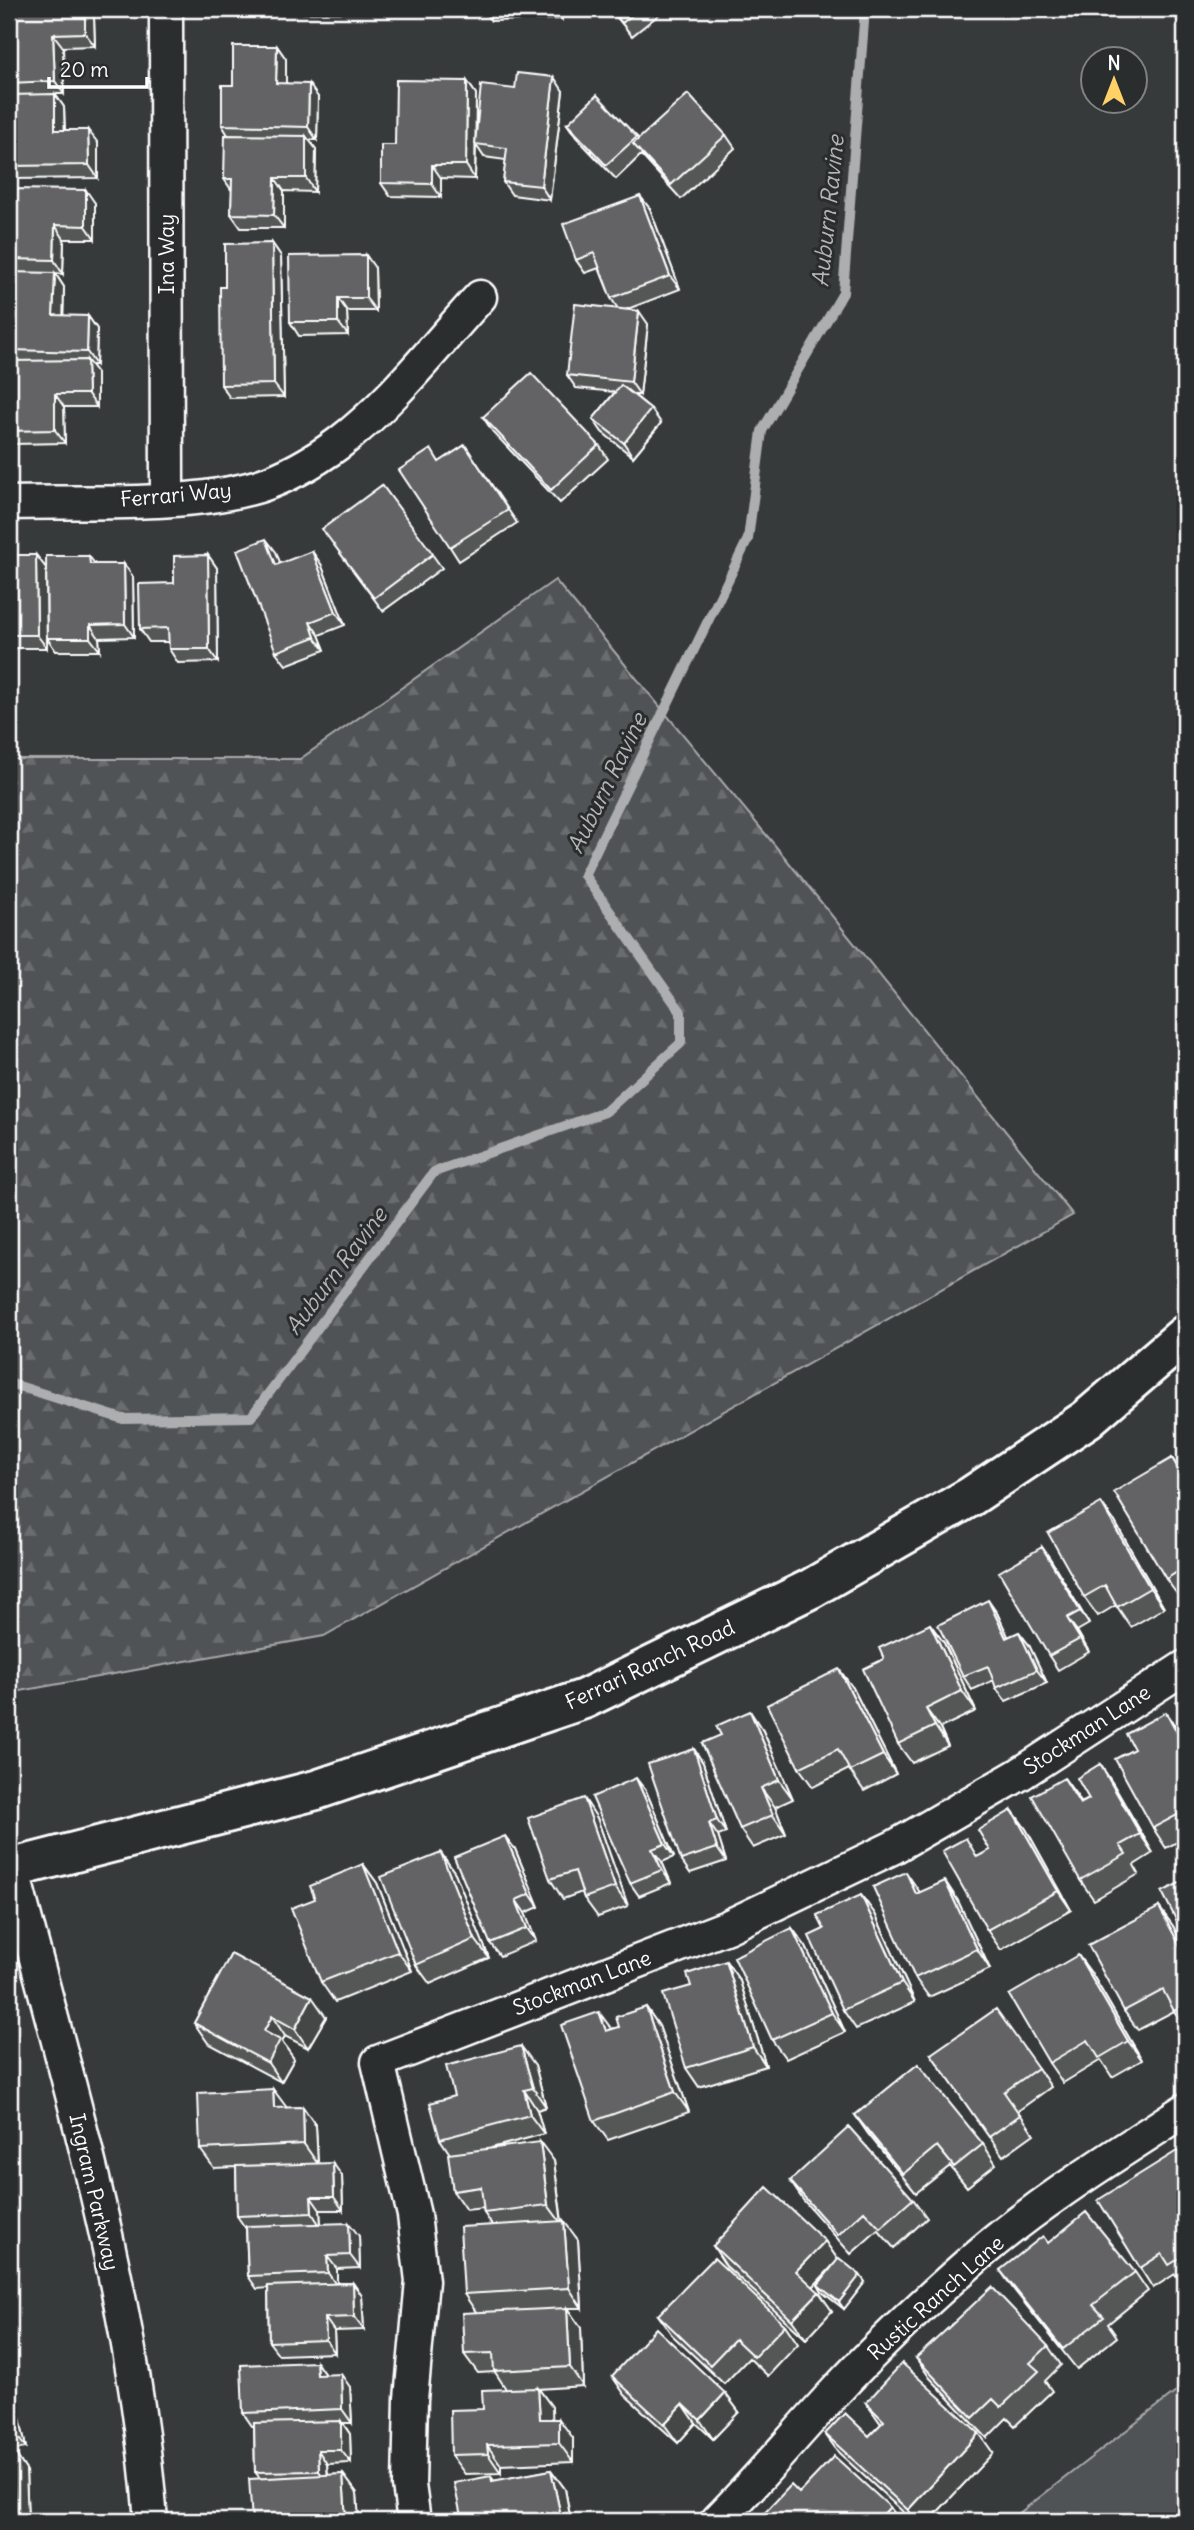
<svg xmlns="http://www.w3.org/2000/svg" width="1194" height="2530" viewBox="0 0 1194 2530" font-family="Delius,sans-serif">
<style>
.grass{fill:#505354;stroke:#a8a9aa;stroke-width:2}
.forest{fill:url(#forest-firs);stroke:#a8a9aa;stroke-width:2}
.lines{fill:none;stroke-linecap:round;stroke-linejoin:round}
.stream{stroke:#adaeaf;stroke-width:10}
.minor-casing{stroke:#fff;stroke-width:37}
.major-casing{stroke:#fff;stroke-width:44}
.minor{stroke:#2a2d2e;stroke-width:32}
.major{stroke:#2a2d2e;stroke-width:38}
.wall{fill:#555657;stroke:#fff;stroke-width:2}
.shaded-wall{fill:#454647;stroke:#fff;stroke-width:2}
.building{fill:#636465;stroke:#fff;stroke-width:2}
.labels{text-anchor:middle;stroke-width:6;stroke-linejoin:round;paint-order:stroke}
.street-label{font-size:21px;fill:#fff;stroke:#2a2d2e}
.water-label{font-size:23px;font-style:italic;fill:#b4b5b5;stroke:#2a2d2e}
</style>
<defs>
<pattern id="forest-firs" width="22" height="20" patternUnits="userSpaceOnUse" patternTransform="scale(1.75)"><rect width="22" height="20" fill="#505354"/><path d="M5 1l3.5 6h-7zM16 11l3.5 6h-7z" fill="#6a6d6e"/></pattern>
</defs>
<rect width="100%" height="100%" fill="#373a3b"/>
<filter id="ink" filterUnits="userSpaceOnUse"><feTurbulence type="fractalNoise" baseFrequency=".0143" numOctaves="2"/><feDisplacementMap in="SourceGraphic" scale="14" xChannelSelector="R" yChannelSelector="G"/><feConvolveMatrix kernelMatrix="1 2 1 2 8 2 1 2 1" color-interpolation-filters="sRGB"/></filter>
<g filter="url(#ink)">
<path class="grass" d="M1185 2385V2521H1009Z"/>
<path class="forest" d="M555 580 787 860 1073 1215 324 1636 9 1693V759H300Z"/>
<g class="lines">
<path class="stream" d="M9 1383 123 1419 251 1417 434 1172 605 1112 681 1043V1012L584 875 748 539 762 431 843 293 865 9"/>
<g class="minor-casing">
<path id="minor" d="M166 9 167 500
M9 503C86 501 185 508 259 486 287 477 316 460 339 443 392 403 435 346 480 297
M12 1868C68 2083 134 2299 151 2521
M414 2521 409 2485 411 2399 422 2281 414 2215 378 2062 727 1927 894 1847 1020 1774 1185 1667
M717 2521C758 2480 795 2435 835 2392 879 2344 928 2299 977 2256 1041 2201 1114 2156 1185 2110"/>
</g>
<g class="major-casing">
<path id="major" d="M9 1869 316 1790 584 1699 810 1589 970 1497 1087 1419 1185 1335"/>
</g>
<use href="#minor" class="minor"/>
<use href="#major" class="major"/>
</g>
<path class="wall" d="M9 9 94 17 95 46 63 47 64 94H55L64 107 65 130 98 143V178L13 179 9 173 11 95 9 91Z
M300 9H374V12L303 13Z
M482 9H562V19L491 21Z
M610 9H666L632 36Z
M277 46 286 59V83L318 97 317 140H309L316 149 315 192 284 191V228H241L231 214 232 191 224 179 228 135 222 125 233 85Z
M467 81 476 94V135L515 89 563 91 550 200 512 195 503 182 506 160 484 157 476 145 475 179 441 178V197L390 196 381 183 395 145Z
M567 124 637 137 639 139 726 135 735 148 681 199 641 155 616 179 576 137Z
M9 189 95 203V239H64L63 274 55 273 64 287 63 316H88L97 329 96 365H91L97 373V407H64L65 443 13 444 9 438V272H12L9 268Z
M640 196 650 209 680 289 625 310 648 324 640 395 633 394 651 409 661 423 633 457 602 432 593 419 615 392 576 388 567 375 618 309 611 298 599 268 585 273 576 260Z
M272 243 281 256 284 397 230 398 221 385 225 287Z
M375 268 376 311H347L348 335 299 336 290 322Z
M483 417 599 445 608 459 560 503 492 431Z
M465 445 517 523 459 561 450 547 440 462Z
M382 485 442 568 383 611 332 542Z
M276 552 280 563 321 564 345 625 319 635 325 650 286 665 276 652Z
M9 555H36L46 568 47 648H9Z
M208 555 217 568 218 662 178 663 169 649V642H149L140 629 174 583Z
M89 556 95 564 133 577 134 637 99 638 100 651H56L47 638Z
M1172 1458 1185 1477V1595L1180 1598 1166 1579Z
M1115 1522 1164 1608 1131 1627 1116 1605 1098 1616 1084 1597Z
M1042 1547 1051 1560 1089 1624 1077 1631 1089 1652 1058 1670 1049 1656Z
M997 1613 1008 1637 1019 1632 1029 1645 1047 1683 1006 1701 996 1688 994 1680 972 1690 963 1676Z
M930 1624 944 1643 976 1711 940 1728 948 1746 912 1763 898 1744 884 1659Z
M853 1688 896 1774 864 1791 849 1769 813 1787 799 1768Z
M763 1731 793 1799 775 1807 786 1834 753 1848 740 1829Z
M1180 1731 1185 1741V1838L1166 1848 1153 1828Z
M694 1749 703 1763 726 1833 718 1836 726 1861 690 1873 681 1860Z
M1100 1764 1113 1784 1153 1853 1134 1865 1139 1874 1094 1900 1080 1880 1064 1778 1081 1803 1089 1799Z
M646 1791 674 1857 662 1862 671 1883 639 1896 630 1883Z
M1012 1810 1026 1829 1071 1910 1001 1950 987 1930 979 1856 990 1850Z
M597 1818 628 1906 598 1917 584 1898 582 1892 563 1899 550 1879Z
M515 1849 539 1907 525 1913 536 1941 500 1956 490 1943Z
M441 1853 455 1873 489 1958 430 1984 416 1965Z
M363 1864 377 1883 412 1971 335 2002 321 1982 315 1899Z
M945 1881 958 1901 990 1969 929 1997 915 1978 920 1893Z
M861 1895 875 1914 915 2002 856 2029 843 2010Z
M1159 1907 1173 1926 1185 1949V2027L1174 2011 1138 2030 1124 2011Z
M792 1928 806 1947 845 2032 786 2059 772 2040Z
M231 1954 326 2017 308 2048 285 2036 282 2042 294 2059 281 2082 208 2043 194 2023Z
M1092 1974 1142 2060 1112 2077 1101 2060 1063 2083 1049 2063Z
M740 1981 766 2066 699 2087 686 2068Z
M646 2007 659 2026 689 2112 608 2140 594 2121 611 2029 619 2027Z
M931 2054 1038 2068 1051 2087 1018 2111 1034 2134 1003 2156Z
M535 2065 546 2107 537 2110 544 2134 491 2148 554 2161 562 2221 578 2240 582 2308H567L581 2328 583 2386 539 2389 552 2407V2419L573 2438V2462L501 2465V2473L465 2474 451 2455 483 2409 506 2389 495 2372 478 2373 464 2354 476 2312 464 2294 492 2225 484 2213 483 2208 466 2210 453 2191 450 2154 440 2139 454 2096Z
M303 2107 316 2126 318 2163 342 2176 343 2210H320L321 2224 359 2236 360 2268 337 2269V2283H353L362 2296 364 2330 334 2331 335 2353 279 2355 269 2342 268 2288 257 2289 248 2276 246 2229 237 2216 236 2167 214 2168 200 2149 286 2108Z
M855 2115 983 2144 996 2164 967 2187 950 2166 916 2193 868 2134Z
M1185 2146V2282L1182 2284 1175 2274 1153 2288 1140 2268Z
M790 2181 913 2199 927 2218 894 2248 878 2230 851 2254 803 2200Z
M825 2241 838 2260 860 2275 865 2282 844 2309 822 2292 818 2285 833 2265 813 2287 832 2311 806 2339 726 2266 713 2246Z
M1048 2243 1135 2272 1148 2291 1108 2324 1117 2337 1077 2369 1014 2290 1000 2270Z
M658 2315 785 2325 798 2344 768 2376 749 2358 724 2384 672 2335Z
M1048 2346 1061 2365 1045 2381 1052 2391 1015 2426 1007 2418 987 2438 930 2378 916 2358Z
M316 2362 325 2375 350 2387 352 2423H343L350 2434 351 2463 327 2464 328 2475 343 2474 357 2493 359 2521H252L260 2478 255 2472 254 2426H252L243 2413Z
M612 2376 725 2393 739 2412 713 2439 696 2423 678 2443 625 2395Z
M9 2377 13 2384 26 2448 13 2450 26 2470 28 2521H9Z
M866 2403 993 2453 929 2521H913L839 2453 825 2434 869 2436 881 2424Z
M551 2470 565 2489 571 2521H462L491 2476 494 2481Z"/>
<path class="shaded-wall" d="M85 9H88L94 17 95 46 85 33Z
M555 9H562V19Z
M53 34 63 47 64 94 55 81Z
M277 46 286 59V97L276 83Z
M554 77 563 91 550 200 541 186Z
M467 81 476 94 475 179 466 165Z
M309 84 318 97 317 140 308 127Z
M55 94 64 107 65 144 55 130Z
M88 130 98 143V178L89 165Z
M306 136 316 149 315 192 306 178Z
M432 165 441 178V197L432 184Z
M275 178 284 191V228L274 215Z
M86 190 95 203V239L86 226Z
M640 196 650 209 680 289 670 276Z
M55 225 64 239 63 274 54 260Z
M272 243 281 256 284 397 274 384Z
M366 255 375 268 376 311 366 298Z
M55 273 64 287 63 329 53 315Z
M338 298 347 311 348 335 338 322Z
M639 311 648 324 640 395 631 382Z
M88 316 97 329 96 365 87 352Z
M87 360 97 373V407L88 394Z
M55 394 64 407 65 443 55 430Z
M651 409 661 423 633 457 624 443Z
M266 539 276 552 286 578 276 565Z
M312 551 321 564 345 625 336 612Z
M36 555 46 568 47 648 37 635Z
M208 555 217 568 218 662 209 649Z
M124 564 133 577 134 637 125 624Z
M310 622 319 635 325 650 315 637Z
M90 625 99 638 100 651 90 638Z
M1101 1503 1115 1522 1164 1608 1150 1588Z
M1042 1547 1051 1560 1089 1624 1080 1611Z
M988 1600 997 1613 1015 1651 1006 1638Z
M1067 1618 1077 1631 1089 1652 1080 1639Z
M930 1624 944 1643 976 1711 962 1691Z
M1019 1632 1029 1645 1047 1683 1037 1670Z
M839 1669 853 1688 896 1774 883 1755Z
M926 1709 940 1728 948 1746 935 1726Z
M750 1711 763 1731 793 1799 779 1780Z
M1166 1712 1180 1731 1185 1741V1747Z
M694 1749 703 1763 726 1833 717 1820Z
M1100 1764 1113 1784 1153 1853 1140 1834Z
M636 1778 646 1791 674 1857 665 1844Z
M1064 1778 1078 1797 1093 1824 1080 1804Z
M761 1788 775 1807 786 1834 773 1815Z
M584 1798 597 1818 628 1906 615 1887Z
M1012 1810 1026 1829 1071 1910 1058 1891Z
M709 1823 718 1836 726 1861 717 1848Z
M505 1836 515 1849 539 1907 530 1894Z
M652 1849 662 1862 671 1883 662 1870Z
M441 1853 455 1873 489 1958 475 1939Z
M363 1864 377 1883 412 1971 398 1952Z
M906 1872 919 1891 930 1914 916 1894Z
M945 1881 958 1901 990 1969 977 1949Z
M861 1895 875 1914 915 2002 902 1983Z
M516 1900 525 1913 536 1941 527 1928Z
M1159 1907 1173 1926 1185 1949V1955Z
M792 1928 806 1947 845 2032 832 2013Z
M1078 1955 1092 1974 1142 2060 1128 2041Z
M726 1961 740 1981 766 2066 753 2047Z
M312 1997 326 2017 308 2048 295 2029Z
M646 2007 659 2026 689 2112 675 2092Z
M599 2012 613 2031H606Z
M272 2016 285 2036 282 2042 294 2059 281 2082 268 2063 264 2031Z
M521 2046 535 2065 546 2107 533 2088Z
M273 2089 287 2108H274Z
M524 2090 537 2110 544 2134 530 2115Z
M303 2107 316 2126 318 2164 304 2144Z
M540 2142 554 2161 562 2224 548 2205Z
M333 2163 342 2176 343 2210 334 2197Z
M311 2197 320 2210 321 2227 312 2213Z
M564 2221 578 2240 582 2308 569 2288Z
M349 2223 359 2236 360 2268 350 2255Z
M825 2241 838 2260 810 2290 796 2271Z
M327 2256 337 2269V2286L328 2273Z
M860 2275 865 2282 844 2309 839 2302Z
M353 2283 362 2296 364 2330 354 2317Z
M819 2292 832 2311 806 2339 792 2320Z
M567 2308 581 2328 583 2386 570 2367Z
M325 2318 334 2331 335 2353 326 2340Z
M316 2362 325 2375H317Z
M341 2374 350 2387 352 2423 342 2409Z
M9 2377 13 2384 26 2448 12 2429 9 2410Z
M538 2388 552 2407 553 2439 540 2419Z
M725 2393 739 2412 713 2439 700 2420Z
M683 2404 696 2423 678 2443 664 2424Z
M559 2419 573 2438V2462L559 2443Z
M341 2421 350 2434 351 2463 341 2450Z
M979 2433 993 2453 929 2521H916L908 2510Z
M487 2445 501 2465V2473L488 2454Z
M13 2450 26 2470 28 2521H17L15 2518Z
M318 2450 327 2464 328 2484 319 2471Z
M551 2470 565 2489 571 2521H562Z
M343 2474 357 2493 359 2521H346Z
M890 2507 900 2521H877Z"/>
<path class="building" d="M9 9H85V33L53 34 55 81 9 83Z
M611 9H640L622 23Z
M233 46H277L276 83 309 84 308 127 222 125V85H233Z
M517 73 554 77 541 186 503 182 507 148 475 144 481 85 515 89Z
M396 80 467 81 466 165H432V184L381 183V145H395Z
M55 94V130H88L89 165 9 166V95Z
M688 94 726 135 671 185 633 144Z
M597 95 637 137 606 165 567 124Z
M225 135 306 136V178H275L274 215 231 214 232 179H224Z
M9 189 86 190V226L55 225 54 260 9 259Z
M640 196 670 276 611 298 594 253 576 260 563 224Z
M272 243 274 384 221 385 220 287H225V244Z
M366 255V298H338V322H290L289 256Z
M9 272 55 273 53 315 88 316 87 352 9 350Z
M575 304 639 311 631 382 567 375Z
M87 360 88 394H55V430L9 431V361Z
M531 373 599 445 551 490 483 417Z
M621 385 651 409 624 443 593 419Z
M465 445 508 510 450 547 399 470 431 449 439 462Z
M382 485 433 554 374 598 322 529Z
M266 539 276 565 312 551 336 612 310 622 315 637 276 652 237 550Z
M9 555H36L37 635H9Z
M208 555 209 649H169L168 628 140 629 139 584 174 583V556Z
M46 556H89L90 564H124L125 624 90 625V638H47Z
M1172 1458 1185 1480V1524L1180 1527 1185 1535V1567L1166 1579 1114 1492Z
M1101 1503 1150 1588 1117 1607 1105 1585 1084 1597 1048 1533Z
M1042 1547 1080 1611 1067 1618 1080 1639 1049 1656 999 1572Z
M988 1600 1006 1638 1019 1632 1037 1670 996 1688 988 1666 963 1676 938 1625Z
M930 1624 962 1691 926 1709 935 1726 898 1744 863 1669 884 1659 879 1648Z
M839 1669 883 1755 850 1771 838 1749 799 1768 767 1705Z
M1185 1697V1719L1176 1702Z
M750 1711 779 1780 761 1788 773 1815 740 1829 702 1743 721 1735 716 1726Z
M1166 1712 1185 1747V1811L1153 1828 1115 1759 1134 1749 1126 1734Z
M694 1749 717 1820 709 1823 717 1848 681 1860 648 1764Z
M1100 1764 1140 1834 1120 1845 1126 1854 1080 1880 1032 1796 1064 1778 1080 1804 1089 1799 1077 1778Z
M636 1778 665 1844 652 1849 662 1870 630 1883 592 1797Z
M584 1798 615 1887 584 1898 575 1871 550 1879 528 1818Z
M1012 1810 1058 1891 987 1930 942 1851 966 1838 977 1857 990 1850 978 1830Z
M505 1836 530 1894 516 1900 527 1928 490 1943 454 1857Z
M441 1853 475 1939 416 1965 381 1877Z
M363 1864 398 1952 321 1982 291 1908 315 1899 310 1886Z
M906 1872 916 1894 945 1881 977 1949 915 1978 873 1887Z
M1185 1880V1937L1162 1892Z
M861 1895 902 1983 843 2010 809 1936 824 1929 817 1915Z
M1159 1907 1185 1955V2006L1174 2011 1163 1990 1124 2011 1088 1945Z
M792 1928 832 2013 772 2040 734 1957Z
M231 1954 312 1997 295 2029 272 2016 264 2031 280 2040 268 2063 194 2023Z
M1078 1955 1128 2041 1099 2058 1088 2040 1049 2063 1009 1995Z
M726 1961 753 2047 686 2068 663 1994 691 1986 687 1974Z
M646 2007 675 2092 594 2121 561 2025 599 2012 606 2031 619 2027 616 2017Z
M996 2009 1038 2068 1004 2092 1020 2115 989 2137 931 2054Z
M521 2046 533 2088 524 2090 530 2115 440 2139 430 2103 454 2096 446 2066Z
M918 2064 983 2144 954 2167 937 2146 903 2174 855 2115Z
M273 2089 274 2108 303 2107 304 2144 200 2149 198 2093Z
M849 2127 913 2199 880 2228 864 2211 838 2235 790 2181Z
M540 2142 548 2205 484 2213 481 2187 453 2191 448 2154Z
M1185 2146V2255L1169 2265 1162 2254 1140 2268 1098 2200Z
M333 2163 334 2197H311L312 2213 237 2216 236 2166Z
M767 2187 825 2241 796 2271 819 2292 792 2320 713 2246Z
M1086 2212 1135 2272 1093 2305 1104 2317 1063 2349 1000 2270 1043 2236 1048 2243Z
M564 2221 569 2288 464 2294 460 2227Z
M349 2223 350 2255 327 2256 328 2273 248 2276 246 2226Z
M714 2258 785 2325 754 2357 735 2339 710 2365 658 2315Z
M839 2258 860 2275 839 2302 818 2285Z
M353 2283 354 2317 325 2318 326 2340 269 2342 268 2286Z
M992 2287 1048 2346 1030 2363 1039 2371 1001 2407 993 2399 973 2418 916 2358Z
M567 2308 570 2367 494 2371 493 2353 464 2354 462 2313Z
M656 2328 725 2393 700 2420 683 2404 664 2424 612 2376Z
M316 2362 317 2375 341 2374 342 2409 243 2413 241 2365Z
M902 2363 979 2433 908 2510 825 2434 845 2413 869 2436 884 2421 866 2403Z
M538 2388 540 2419H559V2443L487 2445 488 2454 451 2455 450 2410 483 2409 482 2390Z
M9 2410 12 2429H9Z
M341 2421V2450H318L319 2471 255 2472 254 2423Z
M9 2450H13L15 2518H9Z
M834 2456 890 2507 877 2521H757L791 2485 799 2493Z
M551 2470 562 2521H495L494 2518 475 2521H462L454 2483 491 2476 492 2481Z
M343 2474 346 2521H252L249 2479Z"/>
</g>
<g class="labels">
<g class="street-label">
<text transform="translate(167 254) rotate(-90)" y="7">Ina Way</text>
<text transform="translate(176 495) rotate(-5)" y="7">Ferrari Way</text>
<text transform="translate(650 1665) rotate(-25)" y="7">Ferrari Ranch Road</text>
<text transform="translate(1087 1730) rotate(-33)" y="7">Stockman Lane</text>
<text transform="translate(582 1983) rotate(-21)" y="7">Stockman Lane</text>
<text transform="translate(94 2192) rotate(77)" y="7">Ingram Parkway</text>
<text transform="translate(936 2298) rotate(-42)" y="7">Rustic Ranch Lane</text>
</g>
<g class="water-label">
<text transform="translate(828 211) rotate(-84)" y="8">Auburn Ravine</text>
<text transform="translate(607 783) rotate(-64)" y="8">Auburn Ravine</text>
<text transform="translate(336 1271) rotate(-53)" y="8">Auburn Ravine</text>
</g>
</g>
<rect width="1194" height="2530" fill="none" stroke="#2a2d2e" stroke-width="35"/>
<rect x="18" y="18" width="1159" height="2495" fill="none" stroke="#fff" stroke-width="2.5" filter="url(#ink)"/>
<g transform="translate(1114 80)"><circle r="33" fill="#2a2d2e" stroke="#7f8182" stroke-width="2"/>
<path d="M0-5L12 26L0 18L-12 26Z" fill="#ffd166"/>
<text y="-10" font-size="19" font-weight="bold" text-anchor="middle" fill="#ffffff">N</text>
</g>
<path d="M49 77v10h98v-10" fill="none" stroke="#ffffff" stroke-width="3.5"/>
<text x="60" y="77" font-size="21" fill="#ffffff" stroke="#2a2d2e" stroke-width="5" paint-order="stroke">20 m</text>
</svg>
